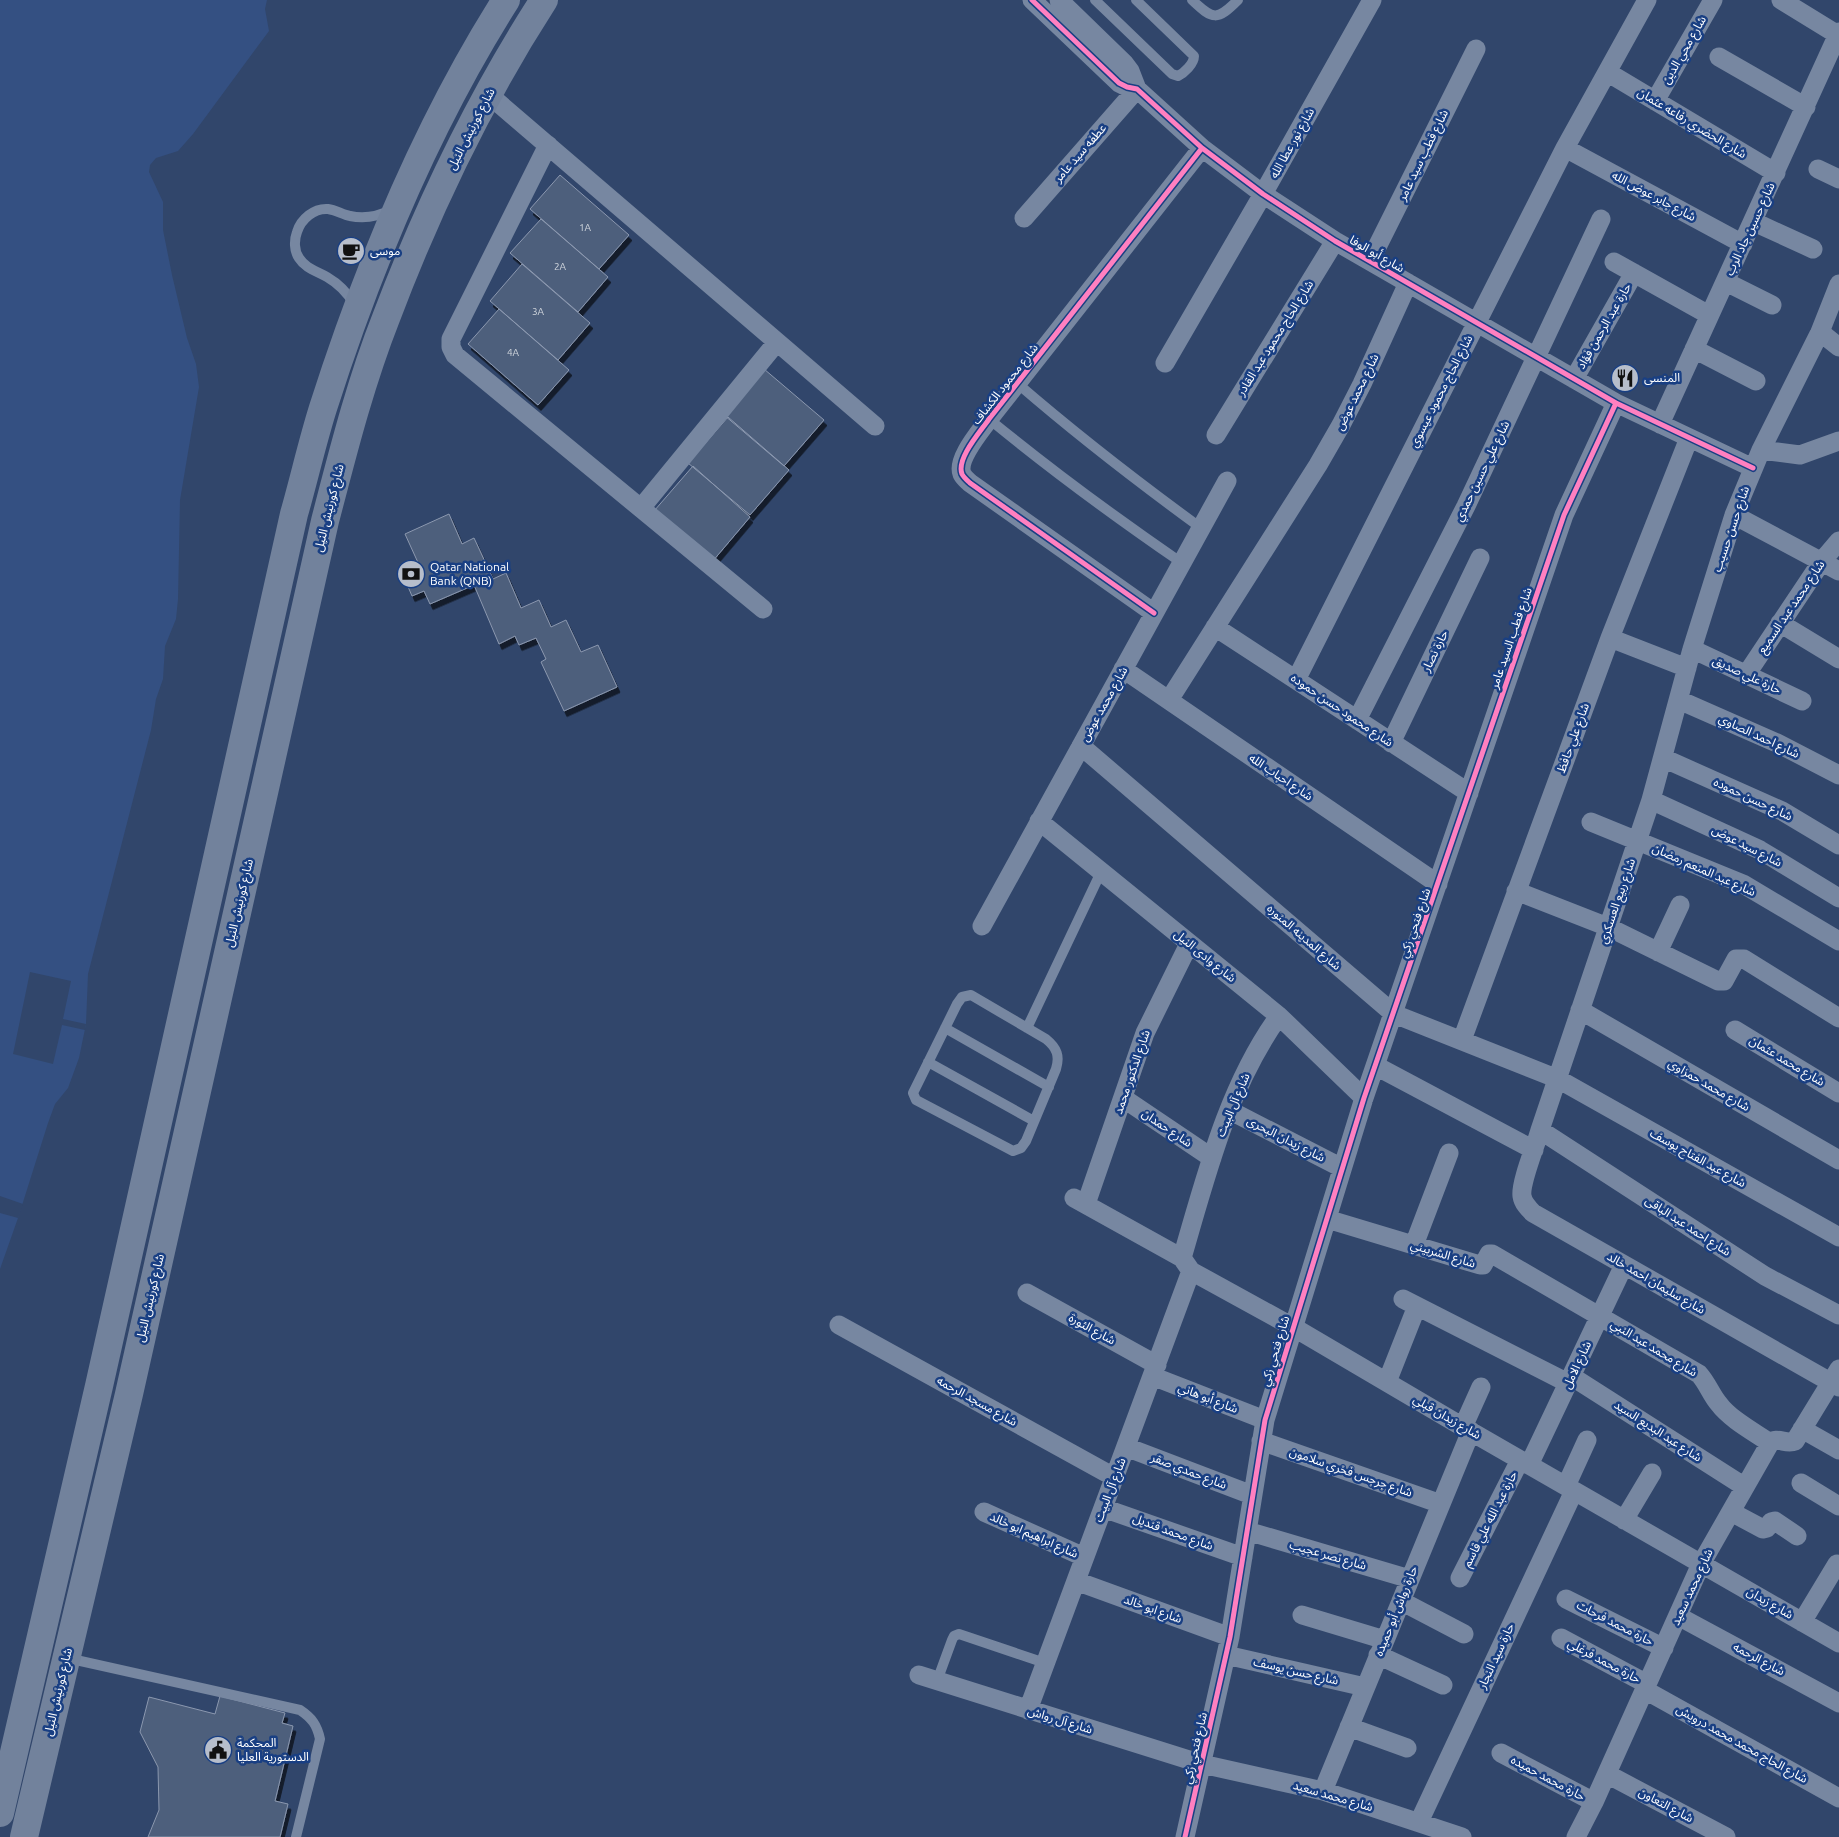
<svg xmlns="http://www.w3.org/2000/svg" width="1839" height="1837" viewBox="0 0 1839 1837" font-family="Ubuntu,'Noto Sans Arabic',sans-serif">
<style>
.water{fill:#345082}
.pier{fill:#31466b}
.building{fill:#4d5e7c;stroke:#8b98af;filter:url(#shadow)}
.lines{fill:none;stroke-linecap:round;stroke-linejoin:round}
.service{stroke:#7787a1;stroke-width:10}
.minor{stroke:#7787a1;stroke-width:19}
.trunk{stroke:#72829c;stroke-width:28}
.cycleway-casing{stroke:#193f83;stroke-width:8}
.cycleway{stroke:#ff80c0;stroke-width:5}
.labels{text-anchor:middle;stroke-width:5;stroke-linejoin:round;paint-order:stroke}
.number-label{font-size:10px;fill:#d2d7de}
.street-label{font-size:12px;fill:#fff;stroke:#193f83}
.poi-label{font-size:12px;fill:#fff;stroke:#193f83;text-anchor:start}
</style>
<defs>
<filter id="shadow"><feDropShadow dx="3" dy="5.5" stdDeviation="0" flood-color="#0009"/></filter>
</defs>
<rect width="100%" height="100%" fill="#31466b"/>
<path class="water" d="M0 0H267L265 9 269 31 193 134 178 151 156 158 150 165 149 172 163 202V230L172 275 187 338 196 364 199 387 180 500 178 599 176 619 165 646 163 679 156 699 151 730 88 974 86 1024 79 1058 68 1088 55 1104 48 1123 18 1218 0 1269Z"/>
<path class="pier" d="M30 972 71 981 63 1019 86 1024 85 1030 62 1025 53 1064 13 1054Z
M0 1196 23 1204 18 1218 0 1213Z"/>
<path class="building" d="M560 175 629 235 599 269 530 209Z
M541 219 608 277 578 312 510 253Z
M522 264 590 323 558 360 490 301Z
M499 309 569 370 538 405 468 344Z
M764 369 824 420 784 466 724 415Z
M728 417 789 470 750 515 688 463Z
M693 466 750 517 712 562 654 511Z
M449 514 462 544 474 538 493 579 506 573 521 608 539 600 551 627 566 620 581 652 598 645 617 687 564 711 541 662 546 659 536 638 519 645 515 636 499 644 474 585 430 604 424 591 412 596 403 575 420 567 405 534Z
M220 1696 285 1713 282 1723 293 1726 275 1801 288 1804 280 1837H148L159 1810 158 1767 140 1732 149 1697 215 1714Z"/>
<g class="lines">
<path class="service" d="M1095 0 1172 74 1178 76C1184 73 1194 64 1194 56L1136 0
M1192 0C1213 20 1217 21 1238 0
M354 304C347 292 339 284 327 277 317 271 306 269 299 258 294 251 294 240 297 232 301 219 314 208 328 209 336 210 343 215 350 216 364 219 379 216 391 210
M1017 383C1077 435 1138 482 1201 528
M989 419C1051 470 1115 517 1182 563
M971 995 1046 1039C1057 1048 1060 1056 1056 1069L1026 1141 1021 1148 1013 1151 916 1100 913 1093 957 1004 962 997Z
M945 1028 1049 1087
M1027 1028 1101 872
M928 1062 1034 1121
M67 1658 300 1710C312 1718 317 1725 320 1739L296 1837
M937 1681 952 1640 954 1636 959 1634 1045 1663"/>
<path class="minor" d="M1032 0 1119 83 1127 87 1137 89 1202 148 1263 194 1335 241 1616 403 1753 468
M1059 0 1124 63 1130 71 1137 89
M1781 0 1838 35
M1719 57 1806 107
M1607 72 1776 173
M488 94 875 426
M1655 101 1713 0
M548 145 451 339V347L455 355 763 609
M1565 148 1743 244
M1818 169 1839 179
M1024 218 1137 89
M1754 222 1813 249
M1370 261 1476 49
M1614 262 1709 315
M1726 282 1772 305
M1839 284 1820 332 1761 450 1734 515 1692 649 1651 800 1540 1130C1536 1145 1520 1183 1522 1196 1523 1203 1528 1208 1533 1213L1839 1387
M1820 332 1839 347
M1694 349 1756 381
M1165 363 1263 194 1372 0
M1574 379 1634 273
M1660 424 1839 32
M1216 435 1335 241
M1761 450 1800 455 1839 441
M641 508 777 342
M1734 515 1839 571
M1154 613 970 483C968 481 964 478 962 474 956 459 980 432 989 419L1202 148
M1780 623 1839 659
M1215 627 1469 793
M1610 638 1687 668
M1692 649 1802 701
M1123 669 1438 884
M1746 675 1822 561 1839 541
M1296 680 1565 148 1647 0
M1169 700 1318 465 1341 425 1362 384 1408 283
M1679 700 1777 743 1839 775
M1357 720 1466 506 1601 219
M1391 743 1480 558
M1081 746 1394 1014 1558 1079 1839 1237
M1663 758 1782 811 1839 845
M1651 800 1760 850 1839 898
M1039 821 1279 1016 1364 1098
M1591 822 1743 884 1839 941
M1516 891 1608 927 1718 981H1724L1736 959H1744L1839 1018
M982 926 1227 481
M1658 952 1680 905
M1580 1010 1839 1160
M1735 1030 1839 1093
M1462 1040 1610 638 1689 438
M1376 1066 1534 1150
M1123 1098 1212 1158
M1229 1110 1342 1168
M1540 1130 1765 1276 1839 1315
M1074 1198 1182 1258 1191 1271 1293 1327 1463 1427 1839 1643
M1086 1204 1145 1033 1189 944
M1327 1219 1480 1265H1483L1489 1254H1492L1699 1374C1708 1384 1711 1395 1719 1404 1730 1419 1754 1432 1770 1443
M1414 1245 1449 1153
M1182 1258C1206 1176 1228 1086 1279 1016
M1027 1293 1157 1365
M1403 1299 1568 1383
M839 1325 1114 1477
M1152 1376 1265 1420
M1571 1376 1745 1487
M1387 1382 1417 1306
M1463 1427 1481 1387
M1802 1429 1839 1450
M1261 1441 1441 1504
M1126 1447 1252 1495
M1529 1465 1624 1265
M1801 1483 1839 1506
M1566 1486 1587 1440
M1103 1508 1243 1557
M984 1512 1084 1557
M1731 1512 1763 1529 1767 1528 1771 1522 1775 1521 1797 1536
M1624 1520 1652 1473
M1247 1531 1410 1579
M1460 1578 1520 1460
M1076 1581 1230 1637
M1566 1599 1664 1648
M1401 1601 1464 1634
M1302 1615 1385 1640
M1678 1616 1839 1703
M1802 1622 1837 1564
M1561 1638 1647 1684
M1226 1655 1365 1687
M1378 1655 1443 1685
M919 1675 1202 1764 1323 1791 1462 1837
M1645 1690 1839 1798
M1028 1710 1191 1271
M1349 1727 1407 1748
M1501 1753 1594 1802
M1607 1774 1726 1837
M1323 1791 1471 1431
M1419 1822 1574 1491
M1185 1837 1230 1637 1265 1420 1364 1098 1564 515 1616 403
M1576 1837 1594 1802 1701 1564 1770 1443C1777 1436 1786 1445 1795 1441L1839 1369"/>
<path class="trunk" d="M0 1813 99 1386 294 514C304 479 312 443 323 408 368 267 426 126 506 0
M24 1837 129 1394 325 521C343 452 360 384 386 318 428 207 480 99 544 0"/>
<g class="cycleway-casing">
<path id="cycleway" d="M1032 0 1119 83 1127 87 1137 89 1202 148 1263 194 1335 241 1616 403 1753 468
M1154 613 970 483C968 481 964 478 962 474 956 459 980 432 989 419L1202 148
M1185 1837 1230 1637 1265 1420 1364 1098 1564 515 1616 403"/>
</g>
<use href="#cycleway" class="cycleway"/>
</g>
<defs>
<g id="cafe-disc" transform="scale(1.4375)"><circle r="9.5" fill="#b7becb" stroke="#193f83"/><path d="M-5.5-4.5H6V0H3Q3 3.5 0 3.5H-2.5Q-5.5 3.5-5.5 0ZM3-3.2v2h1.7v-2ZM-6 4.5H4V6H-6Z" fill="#111"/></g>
<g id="restaurant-disc" transform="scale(1.4375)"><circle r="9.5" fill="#b7becb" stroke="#193f83"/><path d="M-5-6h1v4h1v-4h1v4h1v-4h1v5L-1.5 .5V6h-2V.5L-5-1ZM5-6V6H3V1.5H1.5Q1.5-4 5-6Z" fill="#111"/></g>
<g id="bank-disc" transform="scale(1.4375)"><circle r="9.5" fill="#b7becb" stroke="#193f83"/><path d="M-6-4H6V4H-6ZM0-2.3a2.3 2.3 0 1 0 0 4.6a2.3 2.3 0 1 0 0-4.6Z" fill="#111"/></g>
<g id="civic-disc" transform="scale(1.4375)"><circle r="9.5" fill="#b7becb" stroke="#193f83"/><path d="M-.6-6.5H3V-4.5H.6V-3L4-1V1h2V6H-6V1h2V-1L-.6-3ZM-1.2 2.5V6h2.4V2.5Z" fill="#111"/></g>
</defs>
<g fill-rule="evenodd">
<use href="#cafe-disc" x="351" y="251"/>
<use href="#restaurant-disc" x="1625" y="378"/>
<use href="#bank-disc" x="411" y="574"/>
<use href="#civic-disc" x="218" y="1750"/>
</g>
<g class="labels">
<g class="number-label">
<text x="585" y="231">1A</text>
<text x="560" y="270">2A</text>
<text x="538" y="315">3A</text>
<text x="513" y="356">4A</text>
</g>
<g class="street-label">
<text transform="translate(1684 50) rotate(-60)" y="4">شارع محي الدين</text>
<text transform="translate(1692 123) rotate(31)" y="4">شارع الحضري رفاعه عثمان</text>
<text transform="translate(471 129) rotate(-63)" y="4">شارع كورنيش النيل</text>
<text transform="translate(1292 143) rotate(-61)" y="4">شارع نور عطا الله</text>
<text transform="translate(1080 153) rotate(-49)" y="4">عطفه سيد عامر</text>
<text transform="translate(1423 155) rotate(-64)" y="4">شارع قطب سيد عامر</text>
<text transform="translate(1654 196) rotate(28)" y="4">شارع جابر عوض الله</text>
<text transform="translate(1750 229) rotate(-65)" y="4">شارع حسين جاد الرب</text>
<text transform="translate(1377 254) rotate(30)" y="4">شارع أبو الوفا</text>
<text transform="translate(1604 326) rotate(-60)" y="4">حارة عبد الرحمن فؤاد</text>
<text transform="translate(1275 338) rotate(-58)" y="4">شارع الحاج محمود عبد القادر</text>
<text transform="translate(1005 384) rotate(-52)" y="4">شارع محمود الكشاف</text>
<text transform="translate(1441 391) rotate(-63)" y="4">شارع الحاج محمود عيسوي</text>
<text transform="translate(1357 392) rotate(-64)" y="4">شارع محمد عوض</text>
<text transform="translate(1482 471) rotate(-64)" y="4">شارع علي حسين حمدي</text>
<text transform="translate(329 508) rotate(-76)" y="4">شارع كورنيش النيل</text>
<text transform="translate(1731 529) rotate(-71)" y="4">شارع حسن حسيب</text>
<text transform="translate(1791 607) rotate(-56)" y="4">شارع محمد عبد السميع</text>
<text transform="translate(1511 638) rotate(-71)" y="4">شارع قطب السيد عامر</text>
<text transform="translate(1435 651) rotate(-64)" y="4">حارة نصار</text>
<text transform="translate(1747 675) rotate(25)" y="4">حارة علي صديق</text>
<text transform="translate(1104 704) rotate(-61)" y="4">شارع محمد عوض</text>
<text transform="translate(1342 710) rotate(34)" y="4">شارع محمود حسن حموده</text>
<text transform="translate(1759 736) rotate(25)" y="4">شارع احمد الصاوي</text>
<text transform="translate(1573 738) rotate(-70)" y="4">شارع علي حافظ</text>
<text transform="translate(1281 777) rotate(34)" y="4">شارع احباب الله</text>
<text transform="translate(1753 799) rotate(25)" y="4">شارع حسن حموده</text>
<text transform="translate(1747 846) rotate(27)" y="4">شارع سيد عوض</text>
<text transform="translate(1704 870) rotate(24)" y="4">شارع عبد المنعم رمضان</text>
<text transform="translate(1617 901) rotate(-71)" y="4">شارع ربيع العسكري</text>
<text transform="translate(239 903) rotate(-77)" y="4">شارع كورنيش النيل</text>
<text transform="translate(1415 923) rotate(-71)" y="4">شارع فتحي زكي</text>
<text transform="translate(1304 937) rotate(41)" y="4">شارع المدينه المنوره</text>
<text transform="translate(1205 956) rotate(39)" y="4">شارع وادى النيل</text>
<text transform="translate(1787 1061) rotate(31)" y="4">شارع محمد عثمان</text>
<text transform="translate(1132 1072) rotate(-71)" y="4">شارع الدكتور محمد</text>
<text transform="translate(1709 1085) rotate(30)" y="4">شارع محمد حمزاوي</text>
<text transform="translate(1233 1105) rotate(-67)" y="4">شارع آل البيت</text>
<text transform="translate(1167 1128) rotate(34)" y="4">شارع حمدان</text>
<text transform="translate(1286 1139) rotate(27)" y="4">شارع زيدان البحرى</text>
<text transform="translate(1698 1158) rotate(29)" y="4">شارع عبد الفتاح يوسف</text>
<text transform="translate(1688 1226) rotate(33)" y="4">شارع احمد عبد الباقى</text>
<text transform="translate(1443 1254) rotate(17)" y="4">شارع الشربيني</text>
<text transform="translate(1656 1283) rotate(30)" y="4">شارع سليمان احمد خالد</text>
<text transform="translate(150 1298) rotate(-77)" y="4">شارع كورنيش النيل</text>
<text transform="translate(1092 1329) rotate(29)" y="4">شارع الثورة</text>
<text transform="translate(1654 1348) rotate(31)" y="4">شارع محمد عبد النبي</text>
<text transform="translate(1275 1351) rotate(-73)" y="4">شارع فتحي زكي</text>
<text transform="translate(1577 1365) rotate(-65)" y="4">شارع الامل</text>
<text transform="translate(1208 1398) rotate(21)" y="4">شارع أبو هاني</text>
<text transform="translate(977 1401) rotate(29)" y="4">شارع مسجد الرحمه</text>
<text transform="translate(1447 1417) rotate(30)" y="4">شارع زيدان قبلي</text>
<text transform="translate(1658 1431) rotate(33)" y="4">شارع عبد البديع السيد</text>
<text transform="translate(1189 1471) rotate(21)" y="4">شارع حمدي صقر</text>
<text transform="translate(1351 1472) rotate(19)" y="4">شارع جرجس فخري سلامون</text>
<text transform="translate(1110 1490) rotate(-69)" y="4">شارع آل البيت</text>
<text transform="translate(1490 1519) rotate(-63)" y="4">حارة عبد الله علي قاسم</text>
<text transform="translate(1173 1532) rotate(20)" y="4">شارع محمد قنديل</text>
<text transform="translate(1034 1535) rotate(24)" y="4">شارع ابراهيم ابو خالد</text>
<text transform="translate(1328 1555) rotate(16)" y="4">شارع نصر عجيب</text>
<text transform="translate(1692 1587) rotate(-65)" y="4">شارع محمد سعيد</text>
<text transform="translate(1770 1603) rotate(30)" y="4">شارع زيدان</text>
<text transform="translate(1153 1609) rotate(20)" y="4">شارع ابو خالد</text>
<text transform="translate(1396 1611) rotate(-68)" y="4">حارة رواش أبو حميده</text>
<text transform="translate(1615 1623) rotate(27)" y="4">حارة محمد فرحات</text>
<text transform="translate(1496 1656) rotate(-65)" y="4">حارة سيد النجار</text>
<text transform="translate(1759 1659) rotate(28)" y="4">شارع الرحمه</text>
<text transform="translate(1604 1661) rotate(28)" y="4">حارة محمد فرغلي</text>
<text transform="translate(1296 1671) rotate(13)" y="4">شارع حسن يوسف</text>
<text transform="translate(58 1692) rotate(-77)" y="4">شارع كورنيش النيل</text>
<text transform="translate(1060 1720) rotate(17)" y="4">شارع آل رواش</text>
<text transform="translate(1742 1744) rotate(29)" y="4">شارع الحاج محمد محمد درويش</text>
<text transform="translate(1195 1748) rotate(-77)" y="4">شارع فتحي زكي</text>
<text transform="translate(1548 1778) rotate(28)" y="4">حارة محمد حميده</text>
<text transform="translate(1333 1796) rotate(16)" y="4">شارع محمد سعيد</text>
<text transform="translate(1666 1805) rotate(28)" y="4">شارع التعاون</text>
</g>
<g class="poi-label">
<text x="370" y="255">موسى</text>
<text x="1644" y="382">المنسى</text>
<text x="430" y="571">Qatar National<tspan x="430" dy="14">Bank (QNB)</tspan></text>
<text x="237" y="1747">المحكمة<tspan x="237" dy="14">الدستورية العليا</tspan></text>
</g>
</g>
</svg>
